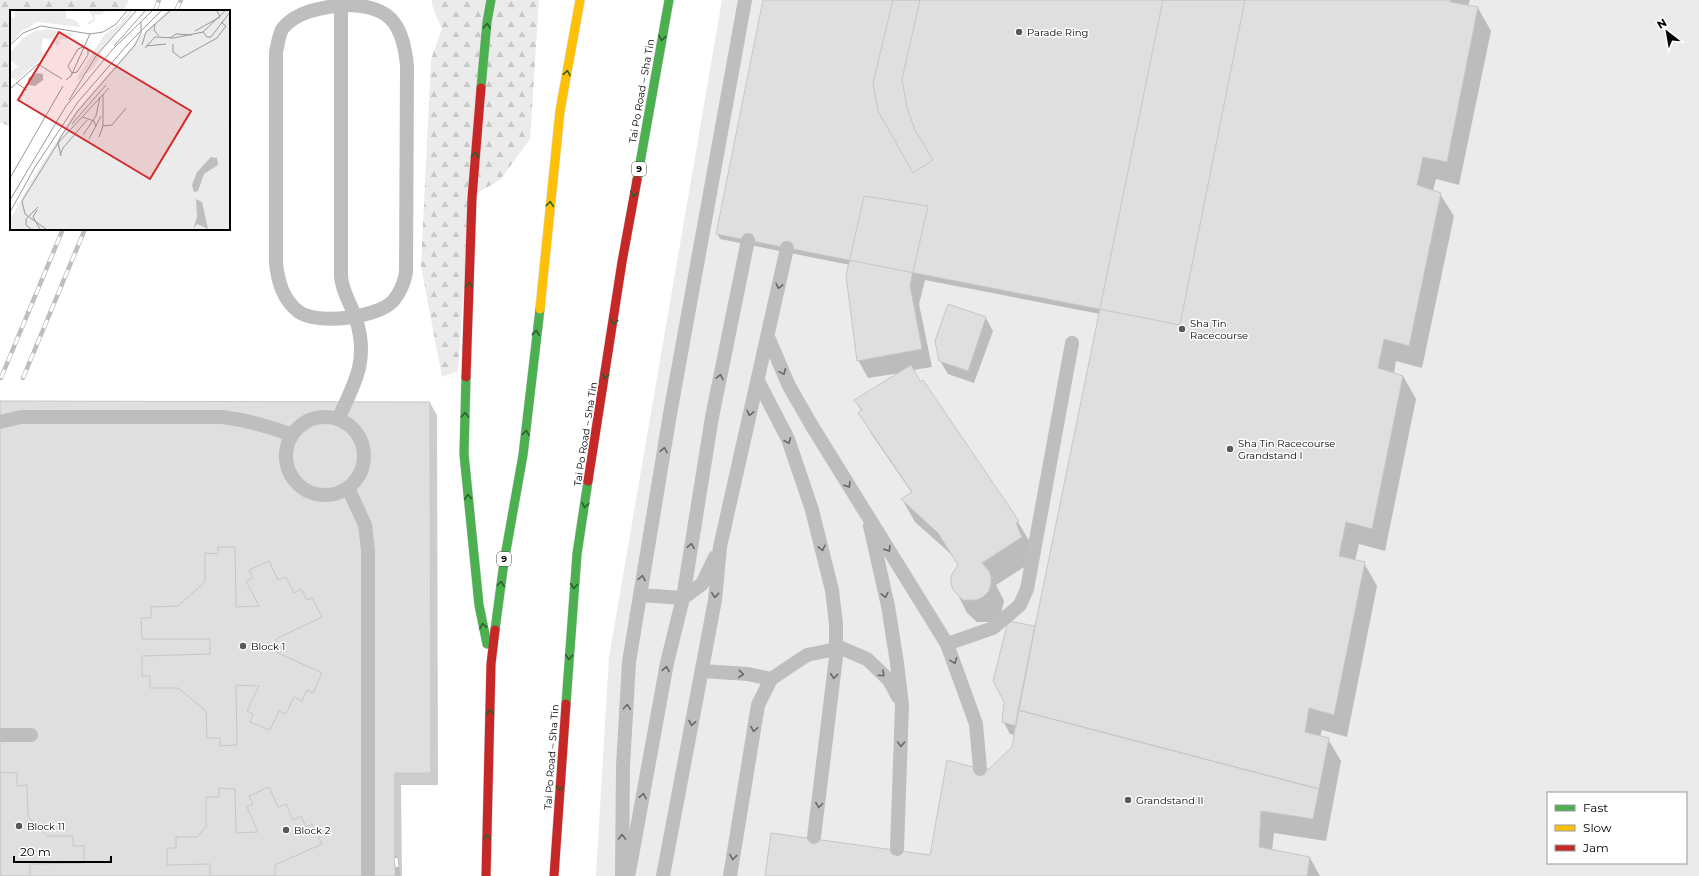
<svg xmlns="http://www.w3.org/2000/svg" width="1699" height="876" viewBox="0 0 1699 876" font-family="Montserrat,sans-serif">
<style>
.forest{fill:url(#forest-firs)}
.pitch{fill:#ebebeb;fill-rule:evenodd}
.shadow{fill:#0003}
.building{fill:#dfdfdf;stroke:#c6c6c6}
.lines{fill:none;stroke-linecap:round;stroke-linejoin:round}
.fast-casing{stroke:#dbdbdb;stroke-width:10}
.slow-casing{stroke:#dbdbdb;stroke-width:10}
.jam-casing{stroke:#dbdbdb;stroke-width:10}
.lane{stroke:#bebebe;stroke-width:14}
.fast{stroke:#4caf50;stroke-width:9}
.slow{stroke:#ffc107;stroke-width:9}
.jam{stroke:#c62828;stroke-width:9}
.rail-casing{stroke:#bebebe;stroke-width:4.5}
.rail{stroke:#fff;stroke-width:3;stroke-dasharray:9;stroke-linecap:butt}
.lane-bridge{stroke:#bebebe;stroke-width:14}
.oneway{stroke:#2a602c}
.oneway2{stroke:#686868}
.poi-dot{fill:#595959;stroke:#fff;stroke-width:1.5}
.labels{text-anchor:middle;stroke-width:3;stroke-linejoin:round;paint-order:stroke}
.shield{fill:#fff;stroke:#4c4c4c;stroke-width:1}
.shield-label{font-size:9px;font-weight:bold;fill:#000}
.poi-label{font-size:10px;fill:#000;stroke:#fff;text-anchor:start}
.street-label{font-size:10px;fill:#000;stroke:#fff}
.inset-road{fill:none;stroke:#999;stroke-width:1}
.view{fill:#d62828;fill-opacity:0.15;stroke:#d62828;stroke-width:2}
.inset-edge{fill:none;stroke:#000;stroke-width:2}
</style>
<defs>
<pattern id="forest-firs" width="22" height="20" patternUnits="userSpaceOnUse"><rect width="22" height="20" fill="#ebebeb"/><path d="M5 1l3.5 6h-7zM16 11l3.5 6h-7z" fill="#c8c8c8"/></pattern>
</defs>
<rect width="100%" height="100%" fill="#fff"/>
<path class="forest" d="M0 0H129L123 11H11V127L0 122Z
M432 0H539L530 139 500 180 470 197 458 371 442 377 421 266 431 59 442 29 432 5Z"/>
<path class="pitch" d="M722 0H1699V876H596L609 657ZM1548 793H1686V863H1548Z"/>
<path class="shadow" d="M764 0H1470L1468 6 1478 8 1491 31 1459 185 1436 179 1433 191 1440 194 1454 216 1422 368 1396 361 1394 374 1403 376 1416 399 1385 551 1359 544 1355 561 1364 563 1377 586 1347 737 1322 730 1320 737 1328 739 1341 761 1326 841 1274 833 1272 851 1310 858 1320 876H766L931 856 980 770H990L1013 748 1015 735 1010 734 1003 721 1034 627 1036 629 1100 314 925 280 919 304 932 367 913 370 921 384 923 381 1018 522 1031 544 1028 546 1035 560 996 585 1004 601 1001 614 990 622H977L967 613 952 583 955 570 959 566 952 555 915 522 902 499 912 493 872 435 860 413 862 412 855 400 900 373 868 378 858 360 850 265 720 239 717 233Z
M949 305 986 318 993 331 974 383 948 374 940 361Z
M0 402 430 403 437 415 438 785H401L402 876H0Z"/>
<path class="building" d="M763 0H1245L1180 325 716 234Z
M893 0H920L902 79 907 108 915 130 933 160 913 173 878 111 873 83Z
M1163 0H1451L1450 2 1478 7 1447 162 1423 157 1417 185 1441 193 1409 346 1384 339 1378 368 1403 376 1372 529 1346 522 1339 556 1365 562 1334 715 1309 708 1305 732 1329 738 1319 789 1018 710Z
M864 196 928 206 910 285 922 349 857 361 846 276Z
M948 304 986 317 968 371 939 361 935 341Z
M911 365 921 382 923 380 1019 521 1016 523 1022 537 982 563 989 571 991 577V584L989 591 983 597 977 600H963L953 590 951 583V576L958 565 938 533 901 499 912 492 858 413 862 410 854 400Z
M0 401 430 402 431 773H395V876H0Z
M218 547H235L236 607 259 606 246 581 253 578 249 570 269 561 278 580 286 577 294 593 301 589 307 600 312 598 322 617 276 639V652L322 673 313 693 307 690 302 701 294 697 286 714 279 711 270 730 250 722 253 714 247 711 259 686 236 685 237 745 220 746V738H207L206 711 178 688H150V676H142V656L210 654V639H142L141 618H151V607L178 606 205 582V553L218 554Z
M1008 621 1035 626 1016 726 1002 722 1004 702 993 681Z
M1018 710 1319 789 1313 819 1261 811 1259 847 1310 857 1307 876H765L771 833 930 855 947 760 980 769H989L1012 747Z
M0 772 17 773V786L27 785 28 817 47 836H73V846H84V863L30 864V876H0Z
M269 787 278 807 286 804 293 820 301 816 306 827 312 824 322 844 275 865V876H210V864L167 865V848H176V837H197L206 827V797H219V788L235 789 236 833 258 832 247 807 253 804 249 796Z"/>
<g class="lines">
<g class="fast-casing">
<path id="fast" d="M481 88 487 22 491 0
M637 180 669 0
M466 377 464 454 479 605 487 644
M495 630 504 562 523 455 540 309
M566 704 577 554 588 481"/>
</g>
<g class="slow-casing">
<path id="slow" d="M540 309 560 111 580 0"/>
</g>
<g class="jam-casing">
<path id="jam" d="M466 377 472 198 481 88
M588 481 622 262 637 180
M486 876 491 664 495 630
M554 876 566 704"/>
</g>
<path class="lane" d="M341 276V0
M768 337 789 386 812 426 947 644 976 724 980 769
M758 381 788 439 812 510
M286 456a39 39 0 1 1 78 0a39 39 0 1 1-78 0Z
M0 422 21 417H222C247 420 268 426 292 435
M348 488 365 525 368 550V876
M870 526 888 606 897 663 902 705 897 849
M640 595 683 598 702 584 715 557
M947 644 993 628 1020 605 1027 589 1072 343
M702 671 748 674 771 679 807 655 841 648 867 659 889 680 898 697
M0 735H31
M629 872 667 663 683 598 712 417 748 240
M622 876 623 766 629 662 670 414 745 0
M663 876 715 600 720 547 787 248
M730 876 758 705 771 679"/>
<use href="#fast" class="fast"/>
<use href="#slow" class="slow"/>
<use href="#jam" class="jam"/>
<g class="rail-casing">
<path id="rail" d="M155 11 159 0
M176 11 181 0
M1 378 63 229
M23 378 85 229
M396 858 398 876"/>
</g>
<use href="#rail" class="rail"/>
<path class="lane-bridge" d="M341 5C388 4 403 21 407 66L406 273C404 283 400 293 393 301 377 318 318 325 299 312 283 300 278 282 276 263V52C278 44 279 33 283 28 297 11 321 8 341 5Z
M338 419C355 383 369 360 356 319 351 304 342 292 341 276
M812 510 832 590 836 624V657L814 837"/>
</g>
<defs><path id="oneway-chevron" d="M-2-3.5L2.5 0L-2 3.5" fill="none" stroke-width="1.6" stroke-linecap="round" stroke-linejoin="round"/></defs>
<g class="oneway">
<use href="#oneway-chevron" transform="translate(487 26) rotate(-84)"/>
<use href="#oneway-chevron" transform="translate(662 38) rotate(100)"/>
<use href="#oneway-chevron" transform="translate(567 73) rotate(-80)"/>
<use href="#oneway-chevron" transform="translate(475 155) rotate(-85)"/>
<use href="#oneway-chevron" transform="translate(634 194) rotate(100)"/>
<use href="#oneway-chevron" transform="translate(550 204) rotate(-84)"/>
<use href="#oneway-chevron" transform="translate(469 285) rotate(-88)"/>
<use href="#oneway-chevron" transform="translate(614 322) rotate(98)"/>
<use href="#oneway-chevron" transform="translate(536 333) rotate(-84)"/>
<use href="#oneway-chevron" transform="translate(605 376) rotate(99)"/>
<use href="#oneway-chevron" transform="translate(465 415) rotate(-88)"/>
<use href="#oneway-chevron" transform="translate(526 433) rotate(-83)"/>
<use href="#oneway-chevron" transform="translate(468 497) rotate(-96)"/>
<use href="#oneway-chevron" transform="translate(585 505) rotate(99)"/>
<use href="#oneway-chevron" transform="translate(501 584) rotate(-82)"/>
<use href="#oneway-chevron" transform="translate(574 586) rotate(94)"/>
<use href="#oneway-chevron" transform="translate(483 626) rotate(-101)"/>
<use href="#oneway-chevron" transform="translate(569 657) rotate(94)"/>
<use href="#oneway-chevron" transform="translate(490 712) rotate(-89)"/>
<use href="#oneway-chevron" transform="translate(560 788) rotate(94)"/>
<use href="#oneway-chevron" transform="translate(487 837) rotate(-89)"/>
</g>
<g class="oneway2">
<use href="#oneway-chevron" transform="translate(779 286) rotate(103)"/>
<use href="#oneway-chevron" transform="translate(783 372) rotate(66)"/>
<use href="#oneway-chevron" transform="translate(720 377) rotate(-78)"/>
<use href="#oneway-chevron" transform="translate(750 413) rotate(103)"/>
<use href="#oneway-chevron" transform="translate(788 441) rotate(68)"/>
<use href="#oneway-chevron" transform="translate(664 450) rotate(-80)"/>
<use href="#oneway-chevron" transform="translate(848 485) rotate(58)"/>
<use href="#oneway-chevron" transform="translate(691 546) rotate(-81)"/>
<use href="#oneway-chevron" transform="translate(822 548) rotate(76)"/>
<use href="#oneway-chevron" transform="translate(888 549) rotate(58)"/>
<use href="#oneway-chevron" transform="translate(642 578) rotate(-80)"/>
<use href="#oneway-chevron" transform="translate(715 595) rotate(96)"/>
<use href="#oneway-chevron" transform="translate(885 595) rotate(77)"/>
<use href="#oneway-chevron" transform="translate(954 661) rotate(69)"/>
<use href="#oneway-chevron" transform="translate(666 669) rotate(-79)"/>
<use href="#oneway-chevron" transform="translate(741 674) rotate(5)"/>
<use href="#oneway-chevron" transform="translate(882 674) rotate(43)"/>
<use href="#oneway-chevron" transform="translate(834 676) rotate(96)"/>
<use href="#oneway-chevron" transform="translate(627 707) rotate(-87)"/>
<use href="#oneway-chevron" transform="translate(692 723) rotate(101)"/>
<use href="#oneway-chevron" transform="translate(754 729) rotate(99)"/>
<use href="#oneway-chevron" transform="translate(901 744) rotate(92)"/>
<use href="#oneway-chevron" transform="translate(643 796) rotate(-80)"/>
<use href="#oneway-chevron" transform="translate(819 805) rotate(98)"/>
<use href="#oneway-chevron" transform="translate(622 837) rotate(-89)"/>
<use href="#oneway-chevron" transform="translate(733 857) rotate(99)"/>
</g>
<g class="poi-dot">
<circle cx="1019" cy="32" r="4"/>
<circle cx="1182" cy="329" r="4"/>
<circle cx="1230" cy="449" r="4"/>
<circle cx="243" cy="646" r="4"/>
<circle cx="1128" cy="800" r="4"/>
<circle cx="19" cy="826" r="4"/>
<circle cx="286" cy="830" r="4"/>
</g>
<g class="labels">
<g class="shield">
<rect x="632" y="162" width="14" height="14" rx="3"/>
<rect x="497" y="552" width="14" height="14" rx="3"/>
</g>
<g class="shield-label">
<text x="639" y="172">9</text>
<text x="504" y="562">9</text>
</g>
<g class="poi-label">
<text x="1027" y="36">Parade Ring</text>
<text x="1190" y="327">Sha Tin<tspan x="1190" dy="12">Racecourse</tspan></text>
<text x="1238" y="447">Sha Tin Racecourse<tspan x="1238" dy="12">Grandstand I</tspan></text>
<text x="251" y="650">Block 1</text>
<text x="1136" y="804">Grandstand II</text>
<text x="27" y="830">Block 11</text>
<text x="294" y="834">Block 2</text>
</g>
<g class="street-label">
<text transform="translate(641 91) rotate(-80)" y="4">Tai Po Road – Sha Tin</text>
<text transform="translate(585 434) rotate(-81)" y="4">Tai Po Road – Sha Tin</text>
<text transform="translate(551 757) rotate(-86)" y="4">Tai Po Road – Sha Tin</text>
</g>
</g>
<g transform="translate(10 10)">
<rect width="220" height="220" fill="#fff"/>
<path d="M220 110V219H120L209 116Z" fill="#ebebeb"/>
<path d="M5 1H56V8L65 10 71 17 27 12 11 22 0 33V7L5 8ZM79 1H96L89 5 85 4V11L78 15V12L84 9ZM119 1H122L120 6 89 43 93 44 84 57 66 72 70 62 95 24 110 14ZM37 19 64 24 57 29 47 30 51 33 47 36 43 30 33 28 31 39 35 45 7 70 0 68V62L8 57 2 51 0 54V43L12 29 25 21Z" fill="#ebebeb"/>
<path d="M157 1H220V110L209 116 120 219H0V210L20 173 66 101 133 24ZM169 183 178 209 169 212 160 186ZM159 190 168 216 158 219 150 193Z" fill="#ebebeb"/>
<path d="M27 63 33 64V70L25 76 18 75V68ZM201 147 207 148 208 155 194 164 188 181 184 182 182 175 187 162ZM186 189 192 192 198 219 187 214 183 219 187 207Z" fill="#bebebe"/>
<path class="inset-road" d="M145 14 144 20 149 26M185 21 210 7 207 1M193 22 197 27H201L220 2M160 28 166 24 182 25M163 34V42L171 48 207 28 216 16 211 12M0 35 13 23 31 16 80 24 93 22 105 15 117 1M132 35 136 22 160 1M104 36 135 1M136 36 156 34M73 37 78 40V45L67 62 62 63 58 56 68 39ZM135 38 145 27 164 28 193 22 215 1M56 70 61 66 80 24M6 73 17 80M0 79 28 54 52 69M59 90 86 46 126 1M72 107 84 111 86 117M62 114 96 75M93 116 102 115 116 98M73 125 86 106 90 87M89 127 93 116V84M79 129 91 106M50 145 53 138 77 110M51 146 48 133 50 128 67 102 125 35 131 23V12M0 168 53 76M0 190 56 96 102 40 142 1M27 200 23 207 30 219M0 202 25 157 68 92 118 34 151 1M21 219 16 215V209L28 197M36 219 15 204 12 191 48 133 99 78"/>
<path class="view" d="M49 22 181 101 140 169 8 90Z"/>
<rect width="220" height="220" class="inset-edge"/>
</g>
<rect x="1547" y="792" width="140" height="72" fill="#ffffff" stroke="#999999"/>
<rect x="1555" y="805" width="20" height="6" fill="#4caf50" stroke="#999999"/>
<text x="1583" y="812" font-size="12" fill="#000000">Fast</text>
<rect x="1555" y="825" width="20" height="6" fill="#ffc107" stroke="#999999"/>
<text x="1583" y="832" font-size="12" fill="#000000">Slow</text>
<rect x="1555" y="845" width="20" height="6" fill="#c62828" stroke="#999999"/>
<text x="1583" y="852" font-size="12" fill="#000000">Jam</text>
<g transform="translate(1667 32) rotate(329)" stroke="#ffffff" stroke-width="3" paint-order="stroke">
<path d="M0-3L7 15L0 10L-7 15Z" fill="#000000"/>
<text y="-6" font-size="11" font-weight="bold" text-anchor="middle" fill="#000000">N</text>
</g>
<path d="M14 856v6h97v-6" fill="none" stroke="#000000" stroke-width="2"/>
<text x="20" y="856" font-size="12" fill="#000000" stroke="#ffffff" stroke-width="3" paint-order="stroke">20 m</text>
</svg>
